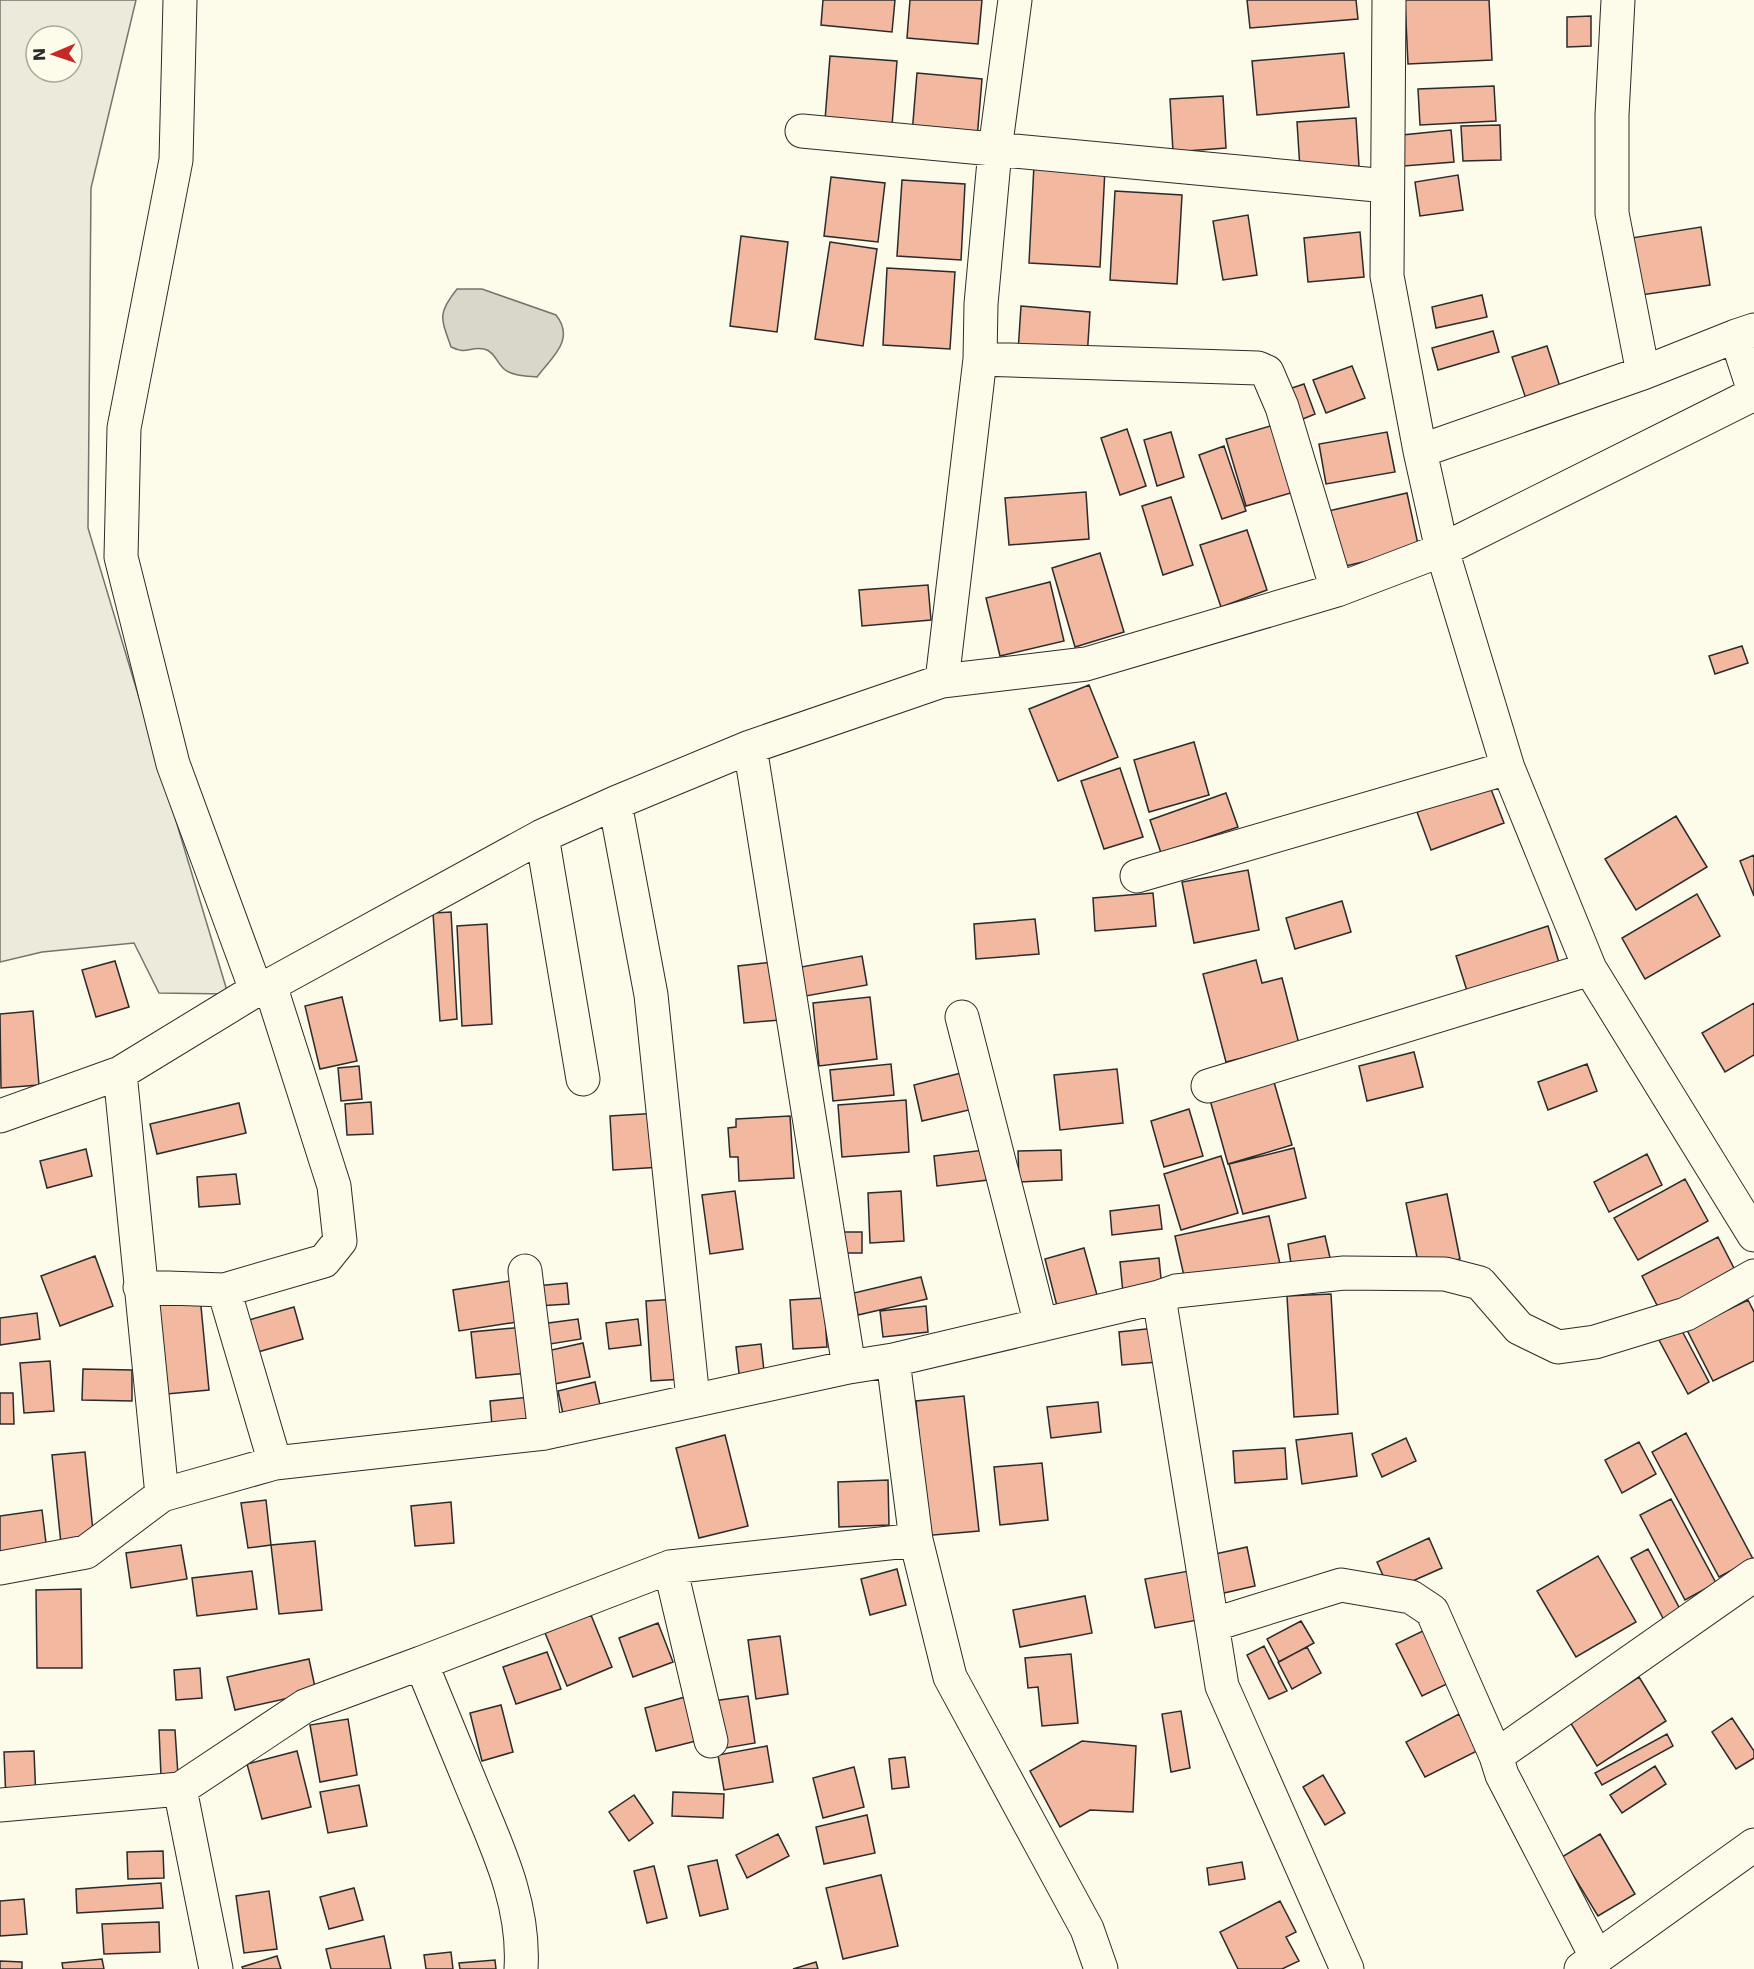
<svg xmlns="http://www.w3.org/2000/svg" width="1754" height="1969" viewBox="0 0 1754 1969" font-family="'DejaVu Sans',sans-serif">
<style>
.green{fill:#ecebdb;stroke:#74746e;stroke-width:1.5;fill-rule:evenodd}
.water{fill:#d8d7c9;stroke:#74746e;stroke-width:1.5}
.building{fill:#f2b8a0;stroke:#2b2b2b;stroke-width:1.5}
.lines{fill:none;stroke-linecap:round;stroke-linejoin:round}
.street-casing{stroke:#2b2b2b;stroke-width:35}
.secondary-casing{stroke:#2b2b2b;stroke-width:35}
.street{stroke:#fdfbea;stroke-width:33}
.secondary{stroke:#fdfbea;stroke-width:33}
</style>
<rect width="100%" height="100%" fill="#fdfbea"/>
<path class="green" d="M0 0H136L91 188 88 528 228 994 159 993 134 943 42 952 0 962ZM36 36H72V72H36Z"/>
<path class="water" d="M457 289H482L556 315C576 340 551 358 537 377 527 376 512 376 504 369 497 363 494 351 484 349 470 346 467 355 451 347 441 318 437 314 457 289Z"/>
<path class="building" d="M823 0H895L892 32 821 25Z
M910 0H982L978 44 907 38Z
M1247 0H1356L1358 19 1250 28Z
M1405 0H1489L1492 60 1408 64Z
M1591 16V46L1567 47V17Z
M1344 53 1349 107 1257 115 1252 61Z
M830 56 897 61 892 126 825 120Z
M917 73 982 79 977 139 912 134Z
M1494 86 1496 121 1420 125 1418 89Z
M1223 96 1226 148 1173 152 1170 99Z
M1356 118 1359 166 1300 169 1297 122Z
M1500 125 1501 160 1463 161 1461 126Z
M1451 130 1454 162 1404 166 1402 135Z
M1034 165 1105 169 1100 267 1029 263Z
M1458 175 1463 210 1420 216 1415 182Z
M831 177 885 183 878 242 824 236Z
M902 180 965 184 961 260 897 256Z
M1115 191 1182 195 1177 284 1110 280Z
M1248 215 1257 275 1223 280 1213 221Z
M1701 227 1710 285 1634 296 1625 239Z
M1360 232 1364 277 1308 282 1304 238Z
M741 236 788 242 777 332 730 326Z
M830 242 877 249 863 346 815 339Z
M887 268 955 272 950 349 883 345Z
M1482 295 1487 317 1436 328 1432 307Z
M1021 306 1090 312 1087 358 1018 352Z
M1493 331 1499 352 1438 370 1432 348Z
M1547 346 1561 390 1527 402 1512 357Z
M1352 366 1365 398 1326 413 1313 380Z
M1304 384 1315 414 1298 421 1286 390Z
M1274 425 1294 492 1246 506 1226 439Z
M1127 429 1146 486 1120 495 1101 438Z
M1171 432 1184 477 1157 486 1144 440Z
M1387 432 1395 472 1326 484 1319 444Z
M1224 446 1246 511 1222 519 1199 455Z
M1086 492 1089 539 1009 545 1005 498Z
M1407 493 1419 549 1337 568 1324 512Z
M1171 497 1193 565 1163 575 1142 506Z
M1247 530 1267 590 1221 607 1200 545Z
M1100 553 1124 632 1075 647 1052 568Z
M1050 582 1064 641 1000 656 986 598Z
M928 585 931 620 862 626 859 590Z
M1742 646 1748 663 1715 674 1709 656Z
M1089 685 1118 757 1058 781 1029 709Z
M1194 742 1209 795 1149 812 1134 760Z
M1120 768 1143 837 1104 849 1081 781Z
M1489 784 1504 823 1431 850 1417 812Z
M1226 793 1238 827 1161 853 1150 820Z
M1676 816 1707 867 1636 910 1605 859Z
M1754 855V896L1740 861Z
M1248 870 1259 930 1194 943 1182 882Z
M1153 893 1156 926 1095 931 1093 898Z
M1697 894 1720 936 1645 979 1622 938Z
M1342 901 1351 932 1295 949 1286 918Z
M451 912 457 1019 440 1021 433 913Z
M1035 919 1039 954 976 959 974 924Z
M487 924 492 1024 462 1026 457 926Z
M1548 926 1560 966 1468 994 1456 956Z
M862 956 867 985 806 996 801 967Z
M1256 960 1262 983 1282 978 1299 1044 1226 1062 1203 974Z
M115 961 129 1007 96 1017 82 970Z
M773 962 780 1020 744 1023 738 966Z
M342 997 357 1061 320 1069 305 1006Z
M870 997 877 1059 819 1066 813 1003Z
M1754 1003V1055L1725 1072 1702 1033Z
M33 1011 39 1085 1 1088 0 1014Z
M1414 1052 1423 1087 1367 1101 1359 1066Z
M891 1064 894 1095 833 1101 830 1070Z
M1587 1064 1597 1091 1548 1110 1538 1082Z
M359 1066 362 1099 341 1101 338 1068Z
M1117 1069 1123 1123 1060 1130 1054 1075Z
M965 1072 973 1109 922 1121 914 1085Z
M1274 1082 1292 1145 1228 1164 1210 1100Z
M906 1100 909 1152 842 1157 838 1105Z
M371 1102 373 1134 347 1135 345 1104Z
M239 1103 246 1133 157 1154 150 1124Z
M1189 1109 1203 1156 1164 1167 1151 1121Z
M659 1113 662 1167 613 1170 610 1116Z
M790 1116 794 1178 739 1181 738 1157H730L728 1128 736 1127V1119Z
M1294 1148 1306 1198 1243 1214 1229 1164Z
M86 1149 92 1176 47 1188 40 1161Z
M985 1150 988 1180 937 1186 934 1156Z
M1061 1150 1062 1180 1019 1182 1018 1151Z
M1647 1154 1662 1185 1609 1212 1594 1182Z
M1221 1156 1238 1213 1181 1230 1164 1174Z
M236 1174 240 1204 199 1207 197 1177Z
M1685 1179 1708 1221 1638 1260 1614 1218Z
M735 1191 743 1249 710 1254 702 1195Z
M901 1191 904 1241 870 1243 868 1193Z
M1447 1194 1460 1259 1419 1267 1406 1203Z
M1159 1205 1162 1229 1112 1235 1110 1211Z
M1269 1216 1280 1264 1186 1285 1175 1236Z
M838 1232H862V1253H838Z
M1325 1236 1331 1262 1292 1270 1288 1244Z
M1718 1237 1736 1272 1660 1311 1642 1276Z
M1084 1248 1097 1295 1057 1306 1045 1259Z
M95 1256 113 1306 60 1326 41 1276Z
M1159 1258 1162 1289 1123 1293 1120 1262Z
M921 1277 927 1299 858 1315 854 1293Z
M510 1281 517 1322 459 1331 453 1290Z
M567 1283 569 1304 537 1306 536 1286Z
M1331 1294 1338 1414 1294 1417 1287 1296Z
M200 1296 209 1390 167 1394 158 1300Z
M824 1298 827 1347 793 1349 790 1300Z
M678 1299 684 1379 651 1381 646 1301Z
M1748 1300 1754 1312V1361L1713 1381 1687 1330Z
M926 1306 928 1332 883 1337 880 1311Z
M294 1307 303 1339 258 1352 249 1320Z
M37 1313 40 1339 0 1345V1318Z
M578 1319 581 1339 544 1345 541 1324Z
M638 1319 641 1345 609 1349 606 1323Z
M524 1327 528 1373 476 1378 471 1332Z
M1155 1328 1158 1362 1122 1365 1119 1332Z
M1681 1329 1709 1382 1688 1394 1659 1340Z
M583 1343 590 1377 554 1384 547 1351Z
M761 1344 765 1380 740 1382 736 1347Z
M50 1361 54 1411 24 1413 20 1363Z
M83 1369 132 1370V1401L82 1400Z
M595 1382 602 1414 565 1423 558 1391Z
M0 1393H13L14 1424H0Z
M964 1396 979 1531 922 1536 921 1457 916 1401Z
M530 1397 533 1422 492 1426 490 1401Z
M1098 1402 1101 1432 1051 1438 1047 1407Z
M1352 1433 1357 1476 1302 1484 1296 1440Z
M1686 1433 1753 1559 1719 1577 1652 1452Z
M725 1435 748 1526 699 1538 676 1448Z
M1406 1438 1416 1461 1382 1477 1372 1454Z
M1639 1442 1656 1474 1622 1493 1605 1460Z
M1285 1448 1287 1479 1235 1483 1233 1451Z
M85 1452 94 1541 61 1544 52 1455Z
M1042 1463 1048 1520 1000 1525 994 1467Z
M888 1480 889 1525 839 1527 838 1482Z
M1671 1499 1716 1583 1685 1600 1640 1515Z
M266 1500 271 1545 248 1548 241 1503Z
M451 1502 454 1543 415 1546 411 1506Z
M42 1510 47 1551 0 1557V1516Z
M1429 1538 1442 1568 1390 1591 1377 1562Z
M315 1541 322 1610 279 1614 271 1545Z
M181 1545 187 1579 131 1588 126 1553Z
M1247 1547 1255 1586 1215 1595 1206 1556Z
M1648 1549 1681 1611 1664 1620 1631 1558Z
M1598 1556 1636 1622 1576 1657 1537 1591Z
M897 1569 906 1605 870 1615 861 1579Z
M1194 1570 1203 1619 1155 1628 1145 1579Z
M252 1571 257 1609 197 1616 192 1578Z
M81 1589 82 1668H37L36 1590Z
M1085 1596 1092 1633 1020 1647 1013 1610Z
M591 1615 612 1667 567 1686 545 1633Z
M1301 1621 1314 1643 1279 1662 1267 1639Z
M658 1623 673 1662 633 1677 619 1638Z
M1429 1628 1455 1680 1422 1696 1396 1644Z
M780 1636 788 1694 756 1699 748 1640Z
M1264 1646 1287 1691 1269 1699 1247 1655Z
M1307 1647 1321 1673 1292 1689 1278 1662Z
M547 1652 561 1689 516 1704 503 1667Z
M1071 1654 1078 1723 1042 1726 1038 1687 1028 1688 1025 1658Z
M309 1659 316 1692 235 1710 227 1677Z
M200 1668 202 1698 176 1700 174 1670Z
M1639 1677 1666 1721 1597 1766 1570 1722Z
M748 1696 755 1743 720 1749 713 1701Z
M685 1697 696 1741 656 1751 645 1708Z
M501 1705 513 1752 482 1761 470 1713Z
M1181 1711 1190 1768 1171 1772 1162 1714Z
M1459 1714 1477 1751 1425 1777 1406 1742Z
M1732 1718 1754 1751V1758L1736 1769 1712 1732Z
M348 1719 357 1775 320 1782 310 1725Z
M159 1730H175L178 1775 161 1776Z
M1667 1734 1673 1746 1602 1785 1595 1773Z
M1082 1741 1136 1746 1133 1812 1090 1810 1060 1827 1030 1771Z
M767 1746 773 1782 724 1790 718 1755Z
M34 1751 36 1800 6 1801 4 1752Z
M297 1751 311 1807 262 1819 247 1764Z
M905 1757 909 1787 892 1789 889 1759Z
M1655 1766 1666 1784 1622 1813 1610 1795Z
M854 1767 864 1807 823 1818 813 1778Z
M1323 1775 1345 1813 1325 1825 1303 1787Z
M359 1785 367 1826 328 1833 320 1792Z
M673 1792 724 1794 723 1818 672 1816Z
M634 1795 653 1823 629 1841 609 1812Z
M867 1815 875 1853 824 1864 816 1827Z
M778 1834 789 1856 747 1878 736 1855Z
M1600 1834 1635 1894 1598 1916 1562 1857Z
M163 1851 164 1878 128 1879 127 1852Z
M717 1860 728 1909 700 1916 688 1866Z
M1242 1862 1245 1879 1209 1885 1207 1868Z
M654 1866 667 1918 647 1923 634 1871Z
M881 1875 898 1946 843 1959 826 1888Z
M161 1883 163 1908 77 1913 76 1889Z
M354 1888 363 1920 329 1929 320 1897Z
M269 1891 277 1949 244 1953 236 1896Z
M24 1899 27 1934 0 1936V1901Z
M1280 1901 1296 1932 1286 1937 1299 1961 1282 1969H1238L1220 1932Z
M159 1922 160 1952 104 1954 102 1924Z
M384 1936 391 1969H331L326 1949Z
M451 1952 453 1969H426L424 1955Z
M277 1956 281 1969H243L242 1967Z
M102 1959 104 1969H63L62 1963Z
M495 1960 496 1969H460L459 1963Z
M0 1961 22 1962V1969H0Z
M816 1962 818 1969H793Z"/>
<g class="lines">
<g class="street-casing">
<path id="street" d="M180 0 176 160 124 428 121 557 173 764 256 990
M1389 0 1387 276 1420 451 1442 550 1508 768 1590 969 1754 1235
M1618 0 1612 115V213L1643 373
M802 131 1387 186
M1754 330 1736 336 1754 391
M980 359 1258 368 1267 372 1282 407 1337 590
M1420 451 1643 373 1736 336
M942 681 980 359 981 304 995 150 1015 0
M750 747 849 1367 893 1360 916 1540 950 1677 1087 1929 1101 1969
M615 803 651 995 693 1399
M542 836 583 1079
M1137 876 1508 768
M962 1017 1041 1325
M120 1073 162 1495 275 1463 545 1433 849 1367
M1208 1086 1590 969
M0 1116 120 1073 256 990 270 985 542 836 615 803 750 747 942 681 1086 664 1337 590 1442 550 1754 394
M525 1271 545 1433
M140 1287 224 1290 324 1261 340 1241 334 1186 270 985
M224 1290 275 1463
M1159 1297 1222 1686 1347 1969
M893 1360 1159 1297 1176 1291 1344 1273 1445 1274 1480 1283 1519 1328 1558 1347 1595 1342 1686 1314 1754 1276
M670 1567 711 1741
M0 1568 86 1552 162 1495
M1212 1625 1341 1585 1411 1597 1432 1611 1496 1756
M180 1789 216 1969
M0 1805 180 1789 305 1706 421 1663
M1597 1958 1502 1775 1496 1756 1754 1575
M521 1969C525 1906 499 1851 475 1794 457 1750 439 1707 421 1663L670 1567 916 1540"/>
</g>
<g class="secondary-casing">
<path id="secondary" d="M1581 1969 1754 1845"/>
</g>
<use href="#street" class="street"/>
<use href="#secondary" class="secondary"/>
</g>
<g transform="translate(54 54) rotate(268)"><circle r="28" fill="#fdfbea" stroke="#a9a89e" stroke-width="1.5"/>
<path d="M0-4.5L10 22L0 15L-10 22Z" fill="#c62828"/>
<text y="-9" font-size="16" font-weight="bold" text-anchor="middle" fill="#2b2b2b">N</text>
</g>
</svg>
